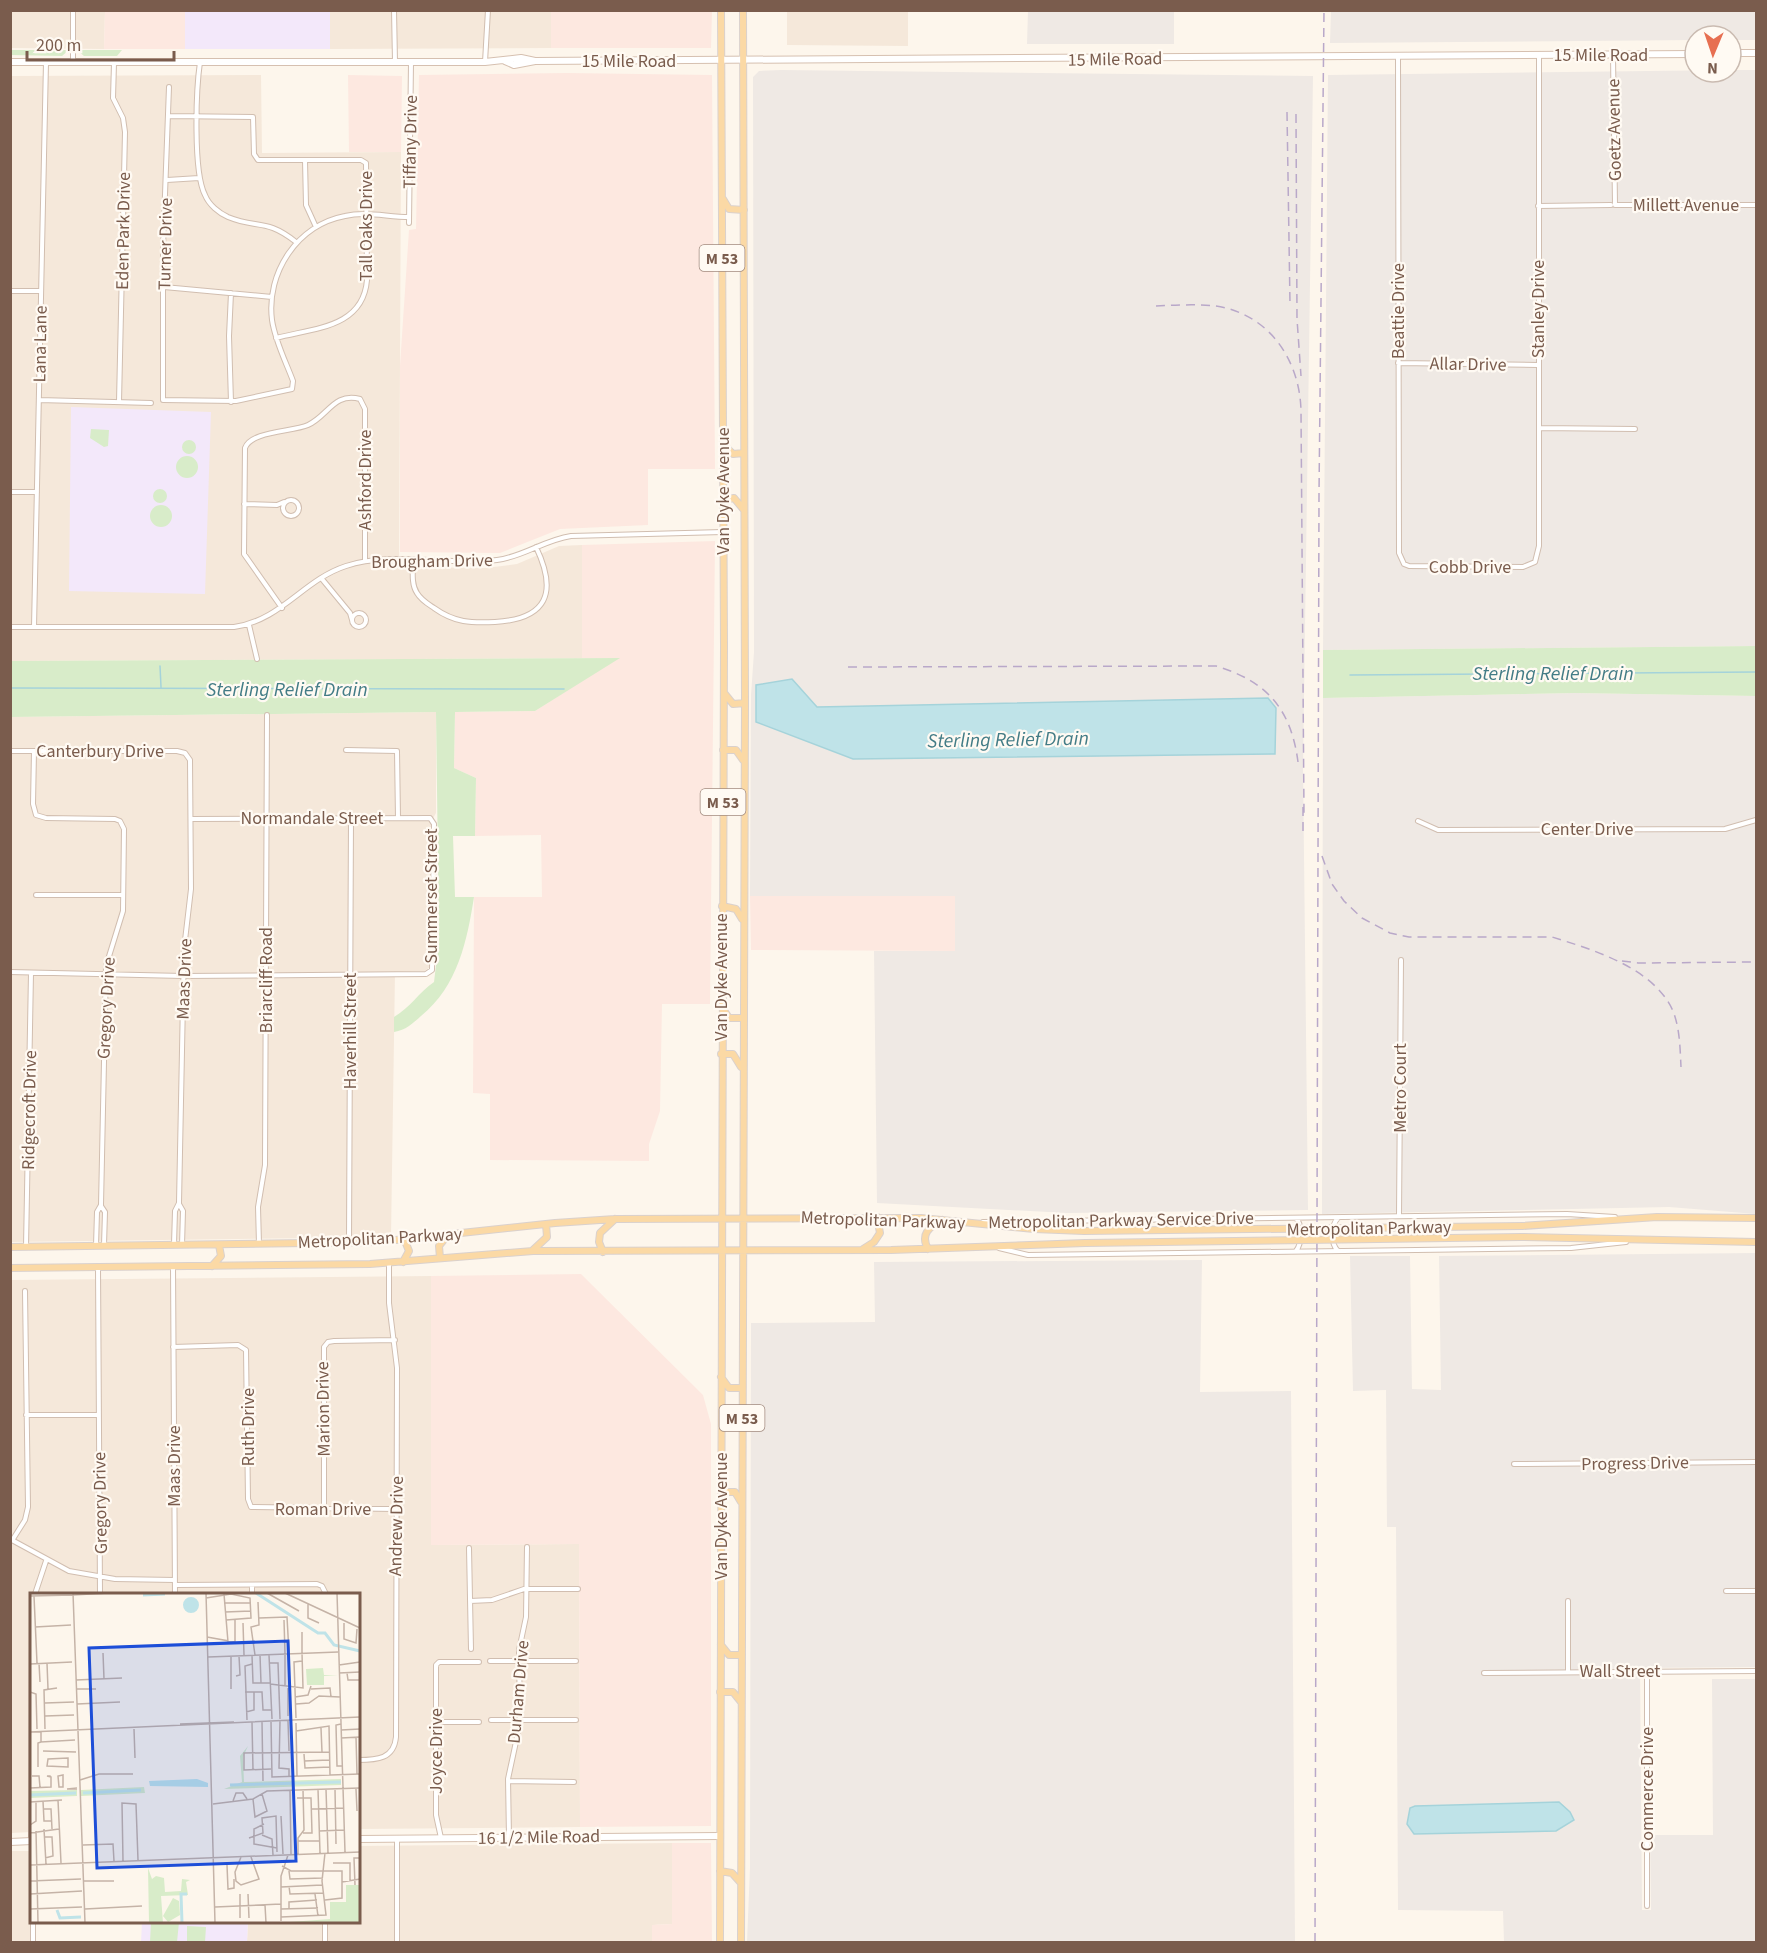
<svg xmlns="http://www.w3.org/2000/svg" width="1767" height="1953" viewBox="0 0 1767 1953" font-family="'Source Sans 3',sans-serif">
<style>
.residential{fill:#f5e8da}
.commercial{fill:#fde8e0}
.industrial{fill:#efe9e4}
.education{fill:#f3e8fa}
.green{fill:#d8ecc9}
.water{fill:#bfe3e8;stroke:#a5d3da;stroke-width:1.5}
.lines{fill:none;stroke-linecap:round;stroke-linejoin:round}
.stream{stroke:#a5d3da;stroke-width:1.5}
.street-casing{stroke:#d1beb0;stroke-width:6}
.secondary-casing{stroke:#d6c0b0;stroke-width:8}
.primary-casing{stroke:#dad1cd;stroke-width:8}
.street{stroke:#fff;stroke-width:4}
.secondary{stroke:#fff;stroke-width:6}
.primary{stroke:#fbd9a5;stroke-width:6}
.rail{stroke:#b9a8c9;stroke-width:1.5;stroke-dasharray:9 6;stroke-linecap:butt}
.primary-bridge-casing{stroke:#dad1cd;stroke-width:8;stroke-linecap:butt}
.primary-bridge{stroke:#fbd9a5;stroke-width:6}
.labels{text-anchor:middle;stroke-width:4.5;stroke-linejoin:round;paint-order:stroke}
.shield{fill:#fffaf3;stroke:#a28b7f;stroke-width:1.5}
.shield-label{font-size:16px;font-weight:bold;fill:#7a5c4d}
.street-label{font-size:18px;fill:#7a5c4d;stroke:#fffaf3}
.water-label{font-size:20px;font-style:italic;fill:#437c86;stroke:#fffaf3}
.inset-river{fill:none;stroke:#bfe3e8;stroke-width:3}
.inset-road{fill:none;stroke:#c5b3a7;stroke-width:1.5}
.view{fill:#1d4ed8;fill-opacity:0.15;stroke:#1d4ed8;stroke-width:3}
.inset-edge{fill:none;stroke:#7a5c4d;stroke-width:3}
</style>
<rect width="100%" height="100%" fill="#fdf6ec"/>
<path class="residential" d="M11 11H105L104 49 11 48Z
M330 11H551V48L330 49Z
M787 11H908V46L787 45Z
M261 75 262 153 401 152 399 567 486 568 517 564 559 546 582 545V658L11 661V76Z
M436 712V813L431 822 430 967 425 971 395 972 391 1237 11 1242 10 717Z
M431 1276 432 1545 579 1544 580 1827 359 1829 358 1594H32L31 1832 11 1833 10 1280Z
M672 1843V1924L652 1925V1942H247L248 1922H358L359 1846Z
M10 1851H31L30 1942H69H11Z"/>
<path class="commercial" d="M105 11H185V49H104Z
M551 11H712L711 48H551Z
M567 73 712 75 715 469H648V525L560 529 500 553 400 552V366L409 230 416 229 419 75Z
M348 75 402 76 401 152H349Z
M715 541 710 1004H662L660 1111 649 1144V1161L490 1160V1094L473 1093 474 897H542L541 835 475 836 476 778 454 768 455 712 535 711 618 658H582V545Z
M750 896H955V951L751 950Z
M581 1274 703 1395 711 1424V1826L580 1827 579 1544 431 1545V1276Z
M672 1843H711L712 1942H652V1925L672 1924Z"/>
<path class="industrial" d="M1028 11H1174V44H1027Z
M1331 11H1756V40H1731V36H1695V40L1330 43Z
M781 70 1313 76 1303 767 1308 1210 1067 1213 877 1203 874 951H955V896H750L751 695 754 652 753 77 759 71Z
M1731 70H1756V646L1323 650 1328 75Z
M1575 693 1756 696V1214L1669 1207 1322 1214 1323 698Z
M1756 1253V1667L1640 1668 1642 1910H1651L1650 1835H1713L1712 1679H1756V1942H1504L1503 1911 1398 1910 1396 1527H1387L1386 1390 1353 1391 1350 1256H1410L1412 1389 1441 1390 1439 1256Z
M1202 1260 1200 1392 1291 1391 1295 1942H747L750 1868 751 1323 875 1322 874 1262Z"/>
<path class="education" d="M185 11H330V49H185Z
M71 407 211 412 205 594 69 591Z
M142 1922H248L247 1942H141Z"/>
<path class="green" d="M11 50H69L62 56 11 55Z
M77 50H122L117 56H84Z
M91 429 109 430 108 446 104 447 90 438Z
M182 447a7 7 0 1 1 14 0a7 7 0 1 1-14 0Z
M176 467a11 11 0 1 1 22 0a11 11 0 1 1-22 0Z
M153 496a7 7 0 1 1 14 0a7 7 0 1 1-14 0Z
M150 516a11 11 0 1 1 22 0a11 11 0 1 1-22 0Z
M1756 646V696L1575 693 1323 698V650Z
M620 658 535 711 455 712 454 768 476 778 475 836H453L455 897H474C467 941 458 986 421 1016 412 1024 406 1030 394 1032V1017C411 1007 418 993 434 982L439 941 436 712 11 717 10 661Z
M151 1922H179L177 1942H150Z
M187 1926 206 1927 205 1942H187Z"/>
<path class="water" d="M792 679 817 707 1268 698 1276 708 1275 754 853 759 756 722V685Z
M1559 1802 1570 1812 1574 1820 1556 1831 1414 1834 1407 1824 1410 1808 1415 1806Z"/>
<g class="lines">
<path class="stream" d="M160 666 161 687
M1350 675 1756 672
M10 688 564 689"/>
<g class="street-casing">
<path id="street" d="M73 10V62
M394 10 395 62
M1613 55 1615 205H1756
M1398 56 1399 553 1404 564 1409 566 1523 567 1535 562 1539 546V55
M200 62C196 90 193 172 205 195 209 205 219 213 228 217 257 229 266 218 296 242
M485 62 488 10
M114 63 113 98 123 118 125 132 119 402
M169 87 163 248V400L236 401 292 389 293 381C286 362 275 341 272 320 266 273 297 225 345 216 366 211 387 217 409 217
M169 116 253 117 254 154 258 160H361L366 163 367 280C363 328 314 328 276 338
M305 160 306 205 316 227
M167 180 199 178
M1538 206 1611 205
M409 223 411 62
M164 287 272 297
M10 291H41
M1398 363 1538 365
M39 400 151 403
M231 402 229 336 231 293
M1539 428 1635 429
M10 492H37
M283 508a8 8 0 1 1 16 0a8 8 0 1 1-16 0Z
M244 504 277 505 284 502
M413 561C413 571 411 584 417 593 421 600 428 604 434 608 455 623 471 623 495 622 547 619 558 593 536 547
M322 579 350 613 352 620
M282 608 244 554 245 448C251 431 292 432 308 425 328 416 334 392 360 399L365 409V561
M352 620a7 7 0 1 1 14 0a7 7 0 1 1-14 0Z
M249 625 257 659
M10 627H234C282 620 303 580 346 566 389 551 451 566 497 560 523 557 544 540 571 536L723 532
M34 627 46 62
M346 750 397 751 398 818
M10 751H177L185 753 190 760 191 889 184 949 179 1203 175 1211 174 1244
M34 751 33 804 36 815 46 818 115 819 120 821 124 829 123 911 106 966 101 1205 97 1212 96 1246
M1418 821 1438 830 1725 829 1756 820
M36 895H123
M10 972 183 976 426 974 432 970 434 824 430 818 191 819
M179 1204 183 1211 182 1245
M101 1206 105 1212 104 1245
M1399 1216 1401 960
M1338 1218C1331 1225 1330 1243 1338 1251
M983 1222 1567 1214 1615 1217
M349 1243 351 818
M259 1244 258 1207 265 1165 267 715
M26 1247 31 973
M999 1248 1028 1255 1571 1248 1626 1242
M1296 1251C1302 1243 1303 1226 1296 1218
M173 1266 175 1594
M98 1267 100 1594
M173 1347 238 1345 246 1350 248 1499 251 1507 396 1509
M26 1415H99
M1514 1464 1756 1462
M324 1509V1347L328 1342 334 1341 395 1340
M10 1539 69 1571 115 1579 175 1580
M13 1539 25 1520 28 1507 25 1291
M469 1548 471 1649
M175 1585 317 1584 322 1586 326 1594
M252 1585V1594
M1726 1591H1756
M35 1594 46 1561
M470 1601 492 1600 524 1589H578
M1568 1601V1671
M490 1661H576
M1647 1671V1906
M1484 1673 1756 1671
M491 1720H576
M436 1722H479
M358 1760C377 1760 394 1759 396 1737L397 1368 389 1303V1264
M508 1781 574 1782
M509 1837 508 1779 520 1723 519 1650 526 1617 527 1547
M441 1838 436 1815V1665L439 1662H479
M31 1841 32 1619
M33 1922V1942
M325 1942V1922
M397 1942V1838"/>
</g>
<g class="secondary-casing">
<path id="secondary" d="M1731 53H1756
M505 61 514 65 535 61 1695 54
M10 62H485L521 58 535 61
M358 1839 720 1836
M10 1842 32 1841"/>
</g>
<g class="primary-casing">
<path id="primary" d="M723 199 729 209 744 210
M722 249H736L743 258
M723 444 733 454 744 453
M723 500 734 498 744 510
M725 694 733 704 745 703
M723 750H736L743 760
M722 906 736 909 742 919
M723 1009 729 1018H742
M721 1054H733L741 1067
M1522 1226 1657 1217 1756 1218
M1521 1237 1756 1242
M10 1247 377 1242 555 1223 615 1219 921 1218 1034 1229 1084 1231
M863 1249 874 1242 880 1233 877 1217
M928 1249C920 1234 929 1227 942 1220
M533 1250 547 1237 546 1224
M603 1252 599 1242 600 1233 615 1219
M440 1258 439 1246 447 1236
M403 1262 409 1251 405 1241
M212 1266 221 1256 219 1245
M10 1268 370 1264 533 1251 891 1250 1085 1243
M721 1377 729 1388H742
M721 1492H735L741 1502
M721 1645 729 1655H742
M720 1692H733L741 1702
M720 1871 732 1873 741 1883
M720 1942 724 645 721 10
M741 1942 745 703 743 10"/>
</g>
<use href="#street" class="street"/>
<use href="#secondary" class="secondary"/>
<use href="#primary" class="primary"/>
<path class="rail" d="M1287 112 1290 304
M1296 114 1297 319 1301 376
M1156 306C1176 305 1197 304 1216 306 1269 314 1300 360 1301 411L1304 814
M848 667 1216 666C1266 681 1291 708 1298 762
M1303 807V837
M1322 856 1332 884 1344 901 1362 918 1390 933 1409 937H1552C1594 950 1654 968 1673 1011 1680 1029 1680 1048 1681 1067
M1622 961 1638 963 1756 962
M1315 1942 1319 494 1324 10"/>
<g class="primary-bridge-casing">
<path id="primary-bridge" d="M1084 1231 1522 1226
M1085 1243 1521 1237"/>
</g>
<use href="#primary-bridge" class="primary-bridge"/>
</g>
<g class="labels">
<g class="shield">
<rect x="699.5" y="245" width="45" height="26" rx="4.5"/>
<rect x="700.5" y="789" width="45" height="26" rx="4.5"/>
<rect x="719.5" y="1405" width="45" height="26" rx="4.5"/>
</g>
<g class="shield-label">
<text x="722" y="264">M 53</text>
<text x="723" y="808">M 53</text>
<text x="742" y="1424">M 53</text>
</g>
<g class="street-label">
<text x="1601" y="61">15 Mile Road</text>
<text transform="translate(1115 59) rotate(-1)" y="6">15 Mile Road</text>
<text x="629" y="67">15 Mile Road</text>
<text transform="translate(1614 130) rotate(-91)" y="6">Goetz Avenue</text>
<text transform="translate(410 142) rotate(-89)" y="6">Tiffany Drive</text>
<text x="1686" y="211">Millett Avenue</text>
<text transform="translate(366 226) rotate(-90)" y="6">Tall Oaks Drive</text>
<text transform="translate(123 231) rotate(-89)" y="6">Eden Park Drive</text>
<text transform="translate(165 244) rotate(-89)" y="6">Turner Drive</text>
<text transform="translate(1538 309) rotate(-90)" y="6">Stanley Drive</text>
<text transform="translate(1398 311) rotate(-90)" y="6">Beattie Drive</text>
<text transform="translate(40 344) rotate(-89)" y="6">Lana Lane</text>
<text transform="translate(1468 364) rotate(1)" y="6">Allar Drive</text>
<text transform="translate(365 480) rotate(-90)" y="6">Ashford Drive</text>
<text transform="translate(723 491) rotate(-90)" y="6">Van Dyke Avenue</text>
<text transform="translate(432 561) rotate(-1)" y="6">Brougham Drive</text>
<text x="1470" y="573">Cobb Drive</text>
<text x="100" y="757">Canterbury Drive</text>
<text x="312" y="824">Normandale Street</text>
<text x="1587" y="835">Center Drive</text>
<text transform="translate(431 896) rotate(-90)" y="6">Summerset Street</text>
<text transform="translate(721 977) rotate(-90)" y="6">Van Dyke Avenue</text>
<text transform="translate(184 979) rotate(-88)" y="6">Maas Drive</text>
<text transform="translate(266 980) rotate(-90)" y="6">Briarcliff Road</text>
<text transform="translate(106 1008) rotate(-87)" y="6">Gregory Drive</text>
<text transform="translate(350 1031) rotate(-90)" y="6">Haverhill Street</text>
<text transform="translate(1400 1088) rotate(-90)" y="6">Metro Court</text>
<text transform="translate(29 1110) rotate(-89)" y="6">Ridgecroft Drive</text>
<text transform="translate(883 1220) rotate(2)" y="6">Metropolitan Parkway</text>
<text transform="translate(1121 1220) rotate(-1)" y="6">Metropolitan Parkway Service Drive</text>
<text transform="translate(1369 1228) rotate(-1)" y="6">Metropolitan Parkway</text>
<text transform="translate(380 1238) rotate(-3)" y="6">Metropolitan Parkway</text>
<text transform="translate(323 1409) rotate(-91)" y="6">Marion Drive</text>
<text transform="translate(248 1427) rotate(-90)" y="6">Ruth Drive</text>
<text transform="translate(1635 1463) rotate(-1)" y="6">Progress Drive</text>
<text transform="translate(174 1466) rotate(-90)" y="6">Maas Drive</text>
<text transform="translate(100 1503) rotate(-91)" y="6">Gregory Drive</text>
<text x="323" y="1515">Roman Drive</text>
<text transform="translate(721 1516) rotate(-90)" y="6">Van Dyke Avenue</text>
<text transform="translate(396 1526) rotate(-89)" y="6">Andrew Drive</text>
<text x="1620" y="1677">Wall Street</text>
<text transform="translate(518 1692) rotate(-85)" y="6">Durham Drive</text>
<text transform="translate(436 1751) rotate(-90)" y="6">Joyce Drive</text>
<text transform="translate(1647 1789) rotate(-90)" y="6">Commerce Drive</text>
<text transform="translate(539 1837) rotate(-1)" y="6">16 1/2 Mile Road</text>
</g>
<g class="water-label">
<text x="1553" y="680">Sterling Relief Drain</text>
<text x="287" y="696">Sterling Relief Drain</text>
<text transform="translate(1008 739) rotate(-1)" y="7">Sterling Relief Drain</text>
</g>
</g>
<g transform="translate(30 1593)">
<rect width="330" height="330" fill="#fdf6ec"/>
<path d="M293 75 294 82 308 83H294V92H277L276 76ZM218 153 213 164 214 189 311 186V192L194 196 212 189 210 163ZM114 194 115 200 51 203V197ZM47 197V203L0 205V198ZM118 275 122 286 126 283 134 285 135 299 151 298 152 286 160 287 156 289 158 302 131 303 133 330H119ZM316 292H330V330H247L300 326V309H316ZM143 305 149 308 150 322 138 329 133 323Z" fill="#d8ecc9"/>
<path d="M153 12a8 8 0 1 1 16 0a8 8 0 1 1-16 0ZM167 186 178 190V194L120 193 119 188Z" fill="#bfe3e8"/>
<path class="inset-river" d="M226 0 288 40H295L304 52 330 58M113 2 135 1M200 192 311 189M53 200 111 197M0 202 46 200M27 317 30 325 51 324M152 330 151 301H157"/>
<path class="inset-road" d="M43 0 55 330M176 0 185 330M237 0 269 18M255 0 330 35M307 0 315 259M194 1 198 49M43 2 79 0M0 3 43 2M4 3 7 70M176 5 201 1 220 5 221 25 196 27M194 10H221M278 11V25L289 30M195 19 221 18M229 25 257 24 259 60M254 27 255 61M213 30 214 62M314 30V46L326 50 327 36M5 34 41 32M177 44 205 49V26M73 60 74 86M272 60V39M222 62 223 90H240M225 62 221 34 229 32 228 9M230 62 231 90M239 62 242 126M178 64 308 59M9 70 10 89M17 70 18 96M239 70H248L250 126M0 71 42 69M309 72 330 69M309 80 330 79M317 80 318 87H330M206 83 210 82 209 63M46 87 92 85M240 91 273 95 272 60M255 92V61M46 96H66M201 96V63M281 96 300 95 301 104M0 99 6 101 7 136M215 99H232L233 117H241M265 104 278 102 281 93M15 110 44 109M47 111 90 109M266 111 279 110 289 103 310 104M216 119 224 117V99M15 123 44 122M258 123V95M266 125 264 69 272 68M217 127 215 73 222 71M241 128 242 184 330 181M250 128 249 175 259 176V183M258 128 259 158M222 129 223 177M232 129 233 188M266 130 267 183M150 131 204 129M311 131 306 132 307 173H312M291 135 292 159M15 136 14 97 27 95M104 136 105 165M311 137 330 136M266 138 299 133 300 182M0 139 330 124M11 139V149L45 147M326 144 327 181M311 145 330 144M13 158 46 159M274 161 275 175 300 174M38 165V174L17 173 18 166ZM274 168 299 167M8 174V150L11 149M241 176 214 177V160L300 159M33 182V194H29L28 183ZM2 183H9L10 194M50 187 69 181H103M0 195 21 194V184L17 183H20L21 184M47 195 37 196H47M288 196 290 260M296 196 298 260M305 196 306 251M326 196 327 218M260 197 261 261M267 205H281L282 240H273M223 206 225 224 237 218 232 201M28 207 31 270M13 208 14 228H21M203 208 206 200H213L217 206M0 209 32 207M183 211 223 206 237 198 330 195M14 216H21L22 236M281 216 313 215M251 223 253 261M234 231 224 236V251L247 255M0 232 6 228V209M14 236 16 271M6 238 8 330M289 238 314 237M0 240 29 236M232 242 242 246 243 262M15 244H22L23 263 15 265M219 245 233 240 232 225 246 223 247 259M268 248H289M53 252 83 251 84 268M268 261V245L274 237 273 197M211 264 205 279 206 288 211 292 229 286 221 264M93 268 92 210 106 211 108 267M303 270H320V288M0 272 330 259M197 272 198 296 204 295V286M252 273 261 278H312V305L295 307M259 278 260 286 293 285M0 288 51 286M54 288H84M312 289 330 286M325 292 324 265H330M259 293 260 301 293 300M251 294 292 292M0 301 52 298M210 301V325M218 301 219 325M285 301 288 323M235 312 236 330M185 314 251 311M0 316 52 314M55 316 112 313M251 316 288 315M259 316V309L287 307M251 324 296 322 292 288 295 260M251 328V283L258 262"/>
<path class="view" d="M258 48 266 268 67 275 59 55Z"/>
<rect width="330" height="330" class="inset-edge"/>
</g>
<rect width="1767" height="1953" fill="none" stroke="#7a5c4d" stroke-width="24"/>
<g transform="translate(1713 54) rotate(182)"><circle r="28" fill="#fffaf3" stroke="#cabbb1" stroke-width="1.5"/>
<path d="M0-4.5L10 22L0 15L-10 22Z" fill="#e76f51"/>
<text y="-9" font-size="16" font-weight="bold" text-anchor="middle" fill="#7a5c4d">N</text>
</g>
<path d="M27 51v9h147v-9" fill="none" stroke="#7a5c4d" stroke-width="3"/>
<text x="36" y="51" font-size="18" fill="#7a5c4d" stroke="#fffaf3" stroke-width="4.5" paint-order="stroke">200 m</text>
</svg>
